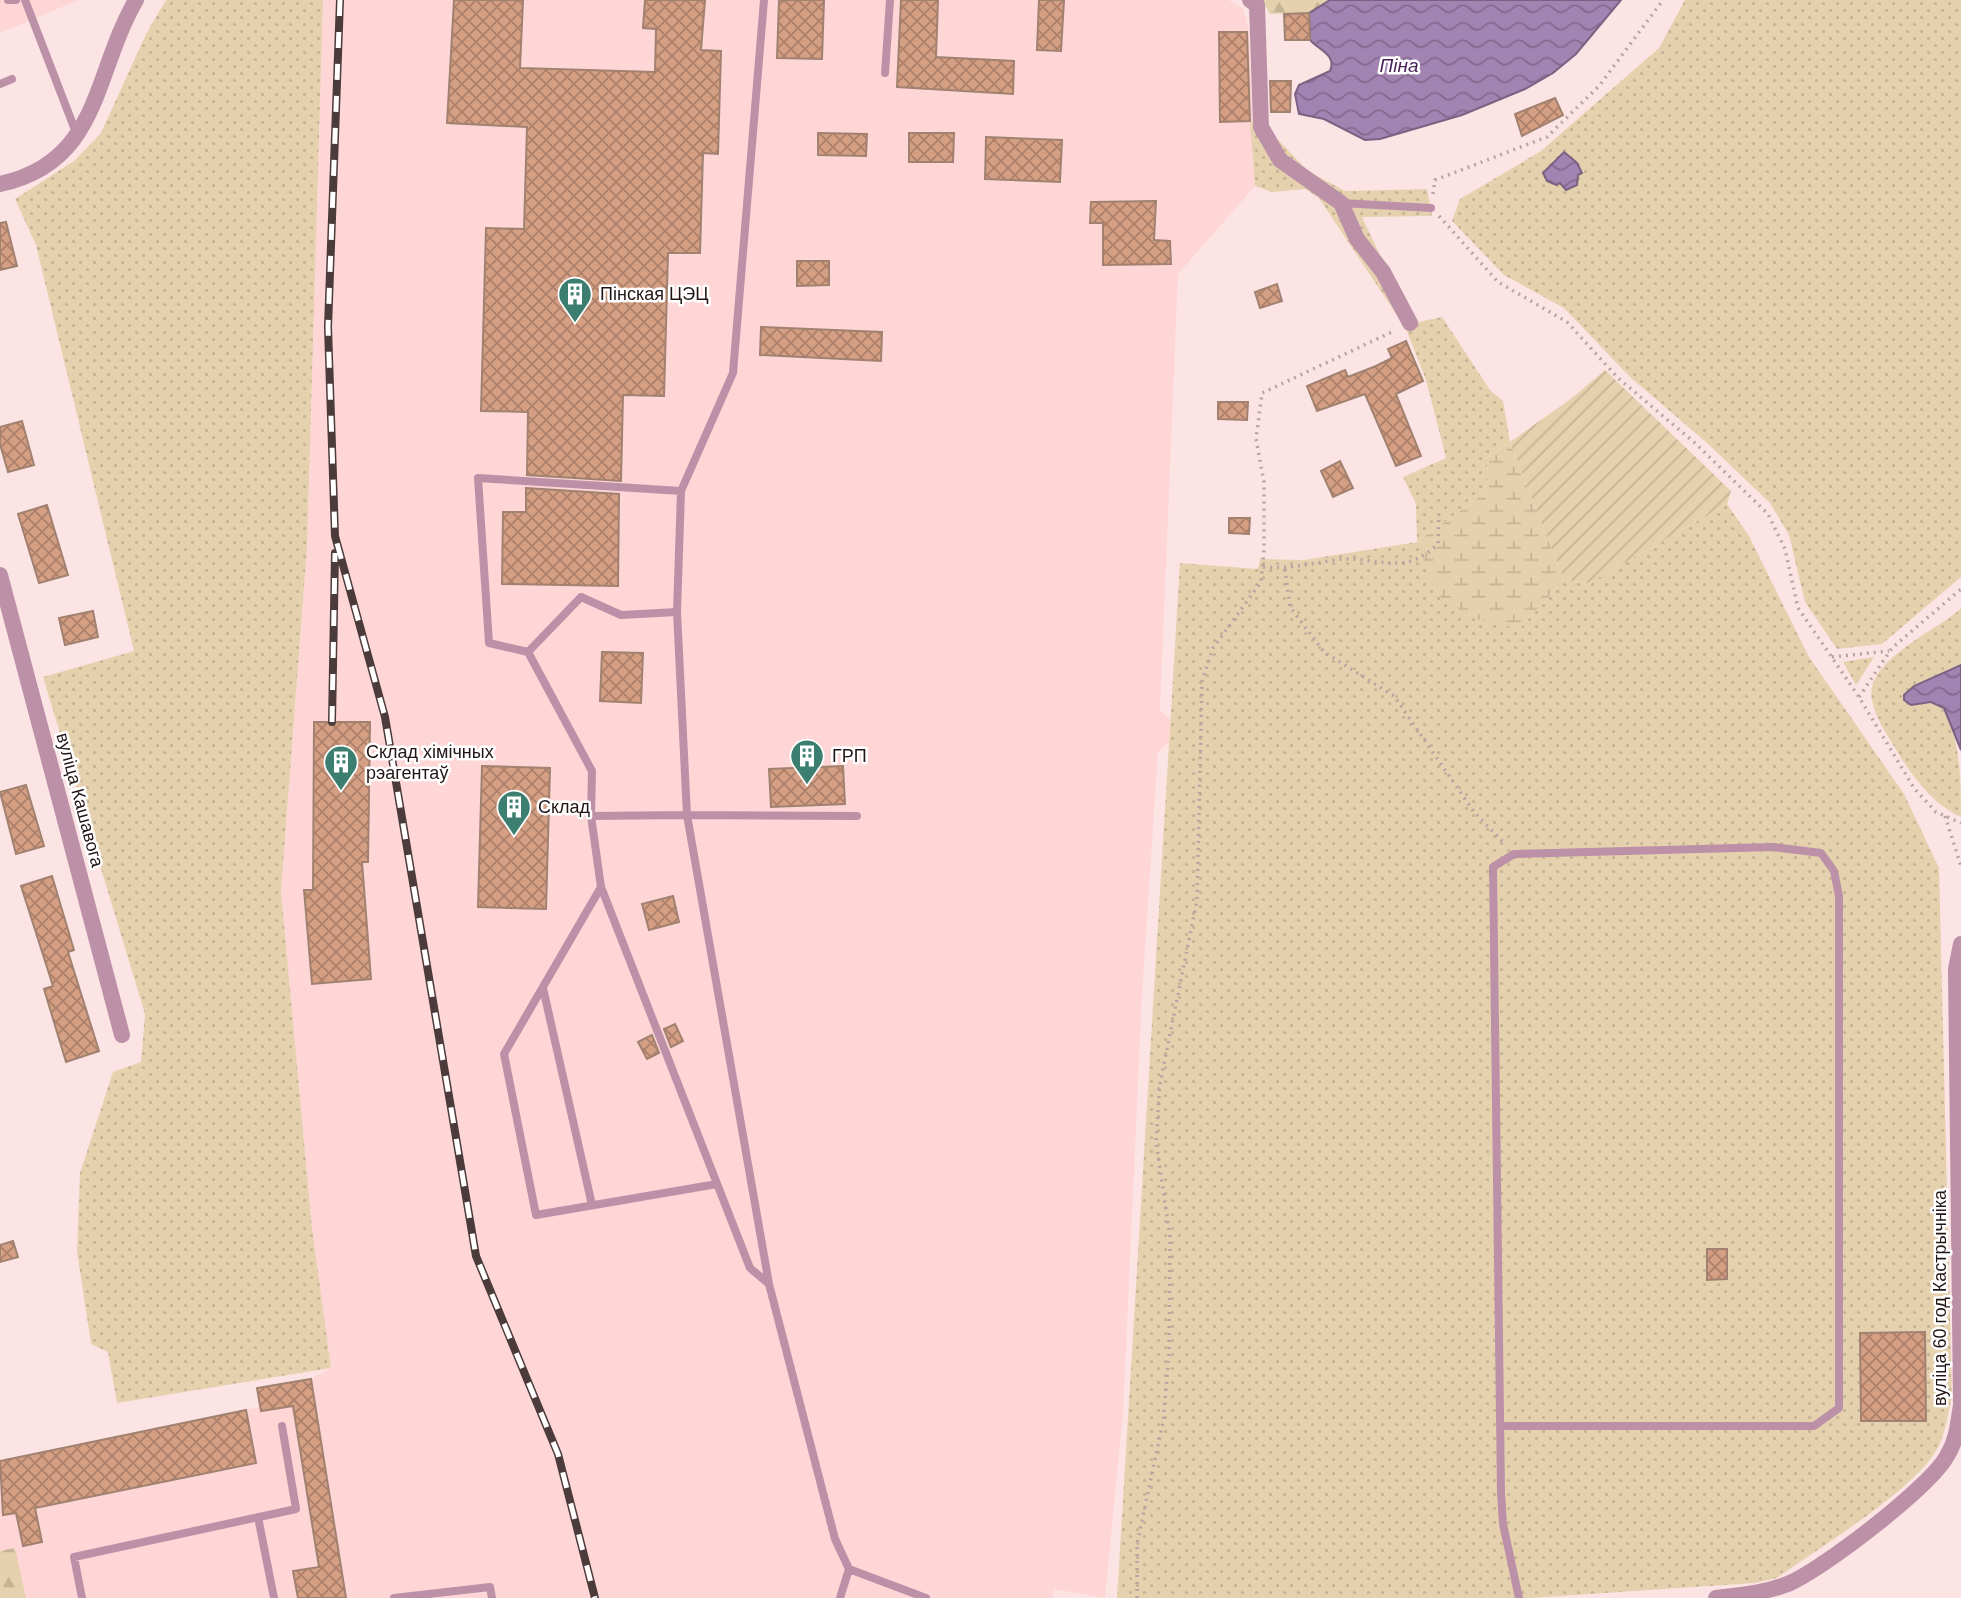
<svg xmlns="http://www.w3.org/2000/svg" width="1961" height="1598" viewBox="0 0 1961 1598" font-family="Arial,sans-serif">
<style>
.built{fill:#fed6d6}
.grass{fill:url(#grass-dots)}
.forest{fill:url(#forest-firs)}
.wetland{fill:url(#wetland-marsh)}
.garden{fill:url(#garden-furrows)}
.water{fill:url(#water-waves);stroke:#7c6282;stroke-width:2}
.building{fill:url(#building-cross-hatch);stroke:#a18170;stroke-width:2}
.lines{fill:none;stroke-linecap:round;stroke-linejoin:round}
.path{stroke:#b8a3a3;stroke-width:3.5;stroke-dasharray:2 5;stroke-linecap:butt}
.lane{stroke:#bc91a8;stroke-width:8}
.street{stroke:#bc91a8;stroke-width:16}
.rail-casing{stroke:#4c3b3b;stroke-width:8}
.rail{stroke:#fff;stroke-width:5;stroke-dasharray:16;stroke-linecap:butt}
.labels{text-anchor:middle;stroke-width:5;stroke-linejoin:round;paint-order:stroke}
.poi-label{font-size:18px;fill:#231515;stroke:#fff;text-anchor:start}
.street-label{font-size:18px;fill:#231515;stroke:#fff}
.water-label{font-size:19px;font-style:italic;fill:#461e57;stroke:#fff}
</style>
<defs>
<pattern id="grass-dots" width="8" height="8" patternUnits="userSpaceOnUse" patternTransform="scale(1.75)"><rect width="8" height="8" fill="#e6d1ae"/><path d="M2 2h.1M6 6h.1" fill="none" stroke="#c5b395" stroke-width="1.8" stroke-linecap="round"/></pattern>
<pattern id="forest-firs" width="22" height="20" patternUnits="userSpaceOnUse" patternTransform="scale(1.75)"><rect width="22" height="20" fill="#e6d1ae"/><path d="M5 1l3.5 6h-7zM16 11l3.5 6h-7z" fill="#c5b395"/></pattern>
<pattern id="wetland-marsh" width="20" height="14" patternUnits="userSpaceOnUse" patternTransform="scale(1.75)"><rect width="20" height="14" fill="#e6d1ae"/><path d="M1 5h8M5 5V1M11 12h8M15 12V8" fill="none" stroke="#c5b395"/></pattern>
<pattern id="garden-furrows" width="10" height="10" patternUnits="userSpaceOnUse" patternTransform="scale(1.75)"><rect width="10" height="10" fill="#e6d1ae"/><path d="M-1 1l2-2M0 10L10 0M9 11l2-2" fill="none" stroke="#c5b395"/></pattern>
<pattern id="water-waves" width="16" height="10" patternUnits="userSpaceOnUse" patternTransform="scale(1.75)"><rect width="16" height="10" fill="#a283b1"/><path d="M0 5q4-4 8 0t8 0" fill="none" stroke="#846a8f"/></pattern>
<pattern id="building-cross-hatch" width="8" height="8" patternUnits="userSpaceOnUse" patternTransform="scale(1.75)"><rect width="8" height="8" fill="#d59f83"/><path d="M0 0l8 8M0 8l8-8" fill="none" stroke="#ac806a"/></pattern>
</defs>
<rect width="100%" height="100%" fill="#fde4e4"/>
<path class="built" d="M0 0H79L0 33Z
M323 0H1229L1243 9 1249 32 1255 186 1178 274 1160 710 1170 719 1169 742 1158 752 1142 994 1123 1413 1105 1598 1054 1589 1053 1598H0V1461L260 1407 257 1388 311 1379 331 1368 312 1228 281 891 307 548Z"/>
<path class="grass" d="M166 0H323L307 548 281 891 312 1228 331 1368 117 1403 108 1352 91 1344 77 1251 80 1173 113 1072 141 1062 145 1014 43 677 134 651 36 245 15 199 74 161 101 133 146 34Z
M1685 0H1961V577L1882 644 1837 649 1805 602 1789 535 1770 503 1706 442 1630 377 1564 308 1504 275 1452 221 1460 199 1541 151 1659 48Z
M1250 121 1266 131 1264 125 1308 171 1345 191 1427 189 1432 216 1362 217 1391 278 1418 322 1442 317 1490 390 1503 401 1510 442 1487 458 1488 478 1481 496 1417 542 1519 629 1564 580 1589 583 1727 504 1749 536 1809 657 1904 794 1939 868 1952 1395C1948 1414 1946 1434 1936 1451 1910 1493 1820 1547 1777 1578L1754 1583 1531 1598H1117L1180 563 1258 569 1260 559 1304 560 1417 542 1416 504 1403 477 1446 458 1426 380 1406 329 1319 198 1305 189 1272 192 1255 186Z
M1961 608V665L1945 671 1911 705 1938 703C1961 727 1961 783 1961 817 1934 805 1913 777 1898 753 1889 737 1875 719 1872 700 1864 660 1938 631 1961 608Z
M1874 657 1856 685 1843 662Z"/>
<path class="forest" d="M1262 0H1330L1309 13 1270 14Z
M15 1548 26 1598H0V1551Z"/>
<path class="wetland" d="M1510 442 1564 580 1519 629 1473 618 1436 594 1417 542 1481 496 1488 478 1487 458Z"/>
<path class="garden" d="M1605 370 1731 491 1727 504 1589 583 1564 580 1510 442 1572 398Z"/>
<path class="water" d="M1330 0H1621L1576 54 1553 73 1525 89 1462 115 1380 139 1365 140 1324 119 1299 114 1295 94 1299 85 1330 71C1337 55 1319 50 1310 40L1309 13Z
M1564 152 1577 163 1582 173 1578 175 1577 185 1566 190 1560 183 1556 185 1547 181 1543 173Z
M1961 665V750L1944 708 1931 702 1911 705 1904 700V695L1914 686Z"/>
<path class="building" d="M454 0H523L520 68 655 72 656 29 643 28 645 0H705L701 50 721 51 718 154 703 153 700 253H668L664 396 623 395 621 481 527 475 528 412 481 411 486 228 524 229 527 127 447 123Z
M779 0H824L822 59 777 58Z
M901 0H938L936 57 1014 61 1013 94 897 87Z
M1039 0H1064L1061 51 1037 50Z
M1309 13 1310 40H1285L1284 14Z
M1219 32H1247L1250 121 1220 122Z
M1270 81H1291L1290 112H1271Z
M1555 98 1563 115 1522 136 1515 114Z
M818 133 867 134 866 156 818 155Z
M909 133H954L953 162H909Z
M986 137 1062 140 1060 182 985 179Z
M1156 201 1154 240 1170 241 1171 264 1103 265V223H1090L1091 202Z
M6 222 17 266 0 270V223Z
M797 261H829V285L797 286Z
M1277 284 1282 301 1260 308 1255 292Z
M761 327 882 332 881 361 760 355Z
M1406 341 1423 381 1396 394 1421 456 1396 466 1365 394 1317 411 1307 386 1345 370 1348 377 1376 366 1392 358 1388 349Z
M1218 402H1248L1247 420 1218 419Z
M22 421 34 465 8 472 0 444V427Z
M1340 461 1353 488 1333 497 1321 471Z
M526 488 619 494 618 586 502 584 503 512H526Z
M47 505 68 575 39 583 18 514Z
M1229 518H1250L1249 534 1229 533Z
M93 611 98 637 65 645 59 618Z
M602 652 643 653 641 703 600 701Z
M314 722H370L368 862H362L371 979 312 984 304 890H313Z
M482 766 550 768 546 909 478 907Z
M843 766 845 804 771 807 769 769Z
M26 785 44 846 16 854 0 792Z
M52 876 74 950 68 952 99 1051 66 1062 44 989 53 986 21 886Z
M673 896 679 922 649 930 642 904Z
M675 1024 683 1041 671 1047 664 1029Z
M652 1035 659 1053 647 1059 638 1042Z
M13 1241 18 1257 0 1262V1245Z
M1707 1249H1727V1279L1707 1280Z
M1925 1332 1926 1421H1861L1860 1333Z
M311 1379 346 1598H298L293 1571 319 1567 293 1406 261 1411 257 1388Z
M246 1410 256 1463 35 1508 42 1542 23 1546 16 1513 3 1515 0 1461Z"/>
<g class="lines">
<path class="path" d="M1433 194 1435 180 1547 137 1599 86 1663 0
M1439 216 1498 282 1567 322 1618 378 1695 443 1768 514 1785 549 1798 608 1859 697 1914 788 1936 812 1961 823
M1263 567C1289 569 1309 564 1334 560 1376 554 1402 579 1438 544L1439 514
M1285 569 1290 607 1324 652 1394 696 1474 812 1505 844
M1832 657 1889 651
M1859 697 1892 648 1961 589
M1945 816 1961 866
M1137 1598V1544L1163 1422 1169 1354 1170 1237 1156 1141 1160 1084 1197 900 1202 681 1213 648 1261 582 1264 549V482L1256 439 1262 393 1394 331"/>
<path class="lane" d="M8 0H16
M25 0 77 135
M885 73 890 0
M0 84 12 79
M1341 203 1431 208
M681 491 733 373 764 0
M677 612 687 815 857 816
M528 652 581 597 621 615 677 612 681 491 478 478 489 643 528 652 592 771 591 816 601 887 750 1268 769 1284 835 1539 849 1569 926 1598
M591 816 687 815 769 1284
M601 887 504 1054 536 1215 717 1184
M543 988 592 1205
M1501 1426H1814L1839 1408V896L1834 871 1821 853 1773 847 1514 854 1493 867 1501 1493 1503 1524 1519 1598
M258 1517 274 1598
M82 1598 74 1557 296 1509 282 1426
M394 1598 490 1587 492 1598
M840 1598 849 1569"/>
<path class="street" d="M1250 0 1257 5 1261 127 1280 160 1341 203 1357 239 1383 272 1410 323
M0 184C101 162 93 74 136 0
M0 575 122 1035
M1716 1598C1741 1595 1766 1593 1790 1583 1824 1568 1930 1487 1947 1456 1957 1440 1958 1423 1961 1405L1956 969 1961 944"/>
<g class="rail-casing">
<path id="rail" d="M340 0 328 327 335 536 385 717 476 1256 558 1454 595 1598
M332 722 335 553"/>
</g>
<use href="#rail" class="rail"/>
</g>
<defs>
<g id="building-pin" transform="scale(1.75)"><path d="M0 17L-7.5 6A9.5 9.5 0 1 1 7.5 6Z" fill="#3c7e6f" stroke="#fff"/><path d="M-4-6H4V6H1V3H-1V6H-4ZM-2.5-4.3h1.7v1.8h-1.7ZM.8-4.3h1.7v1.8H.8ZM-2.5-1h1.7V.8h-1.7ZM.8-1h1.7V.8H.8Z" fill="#fff"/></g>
</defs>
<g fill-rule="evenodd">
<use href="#building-pin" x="575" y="294"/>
<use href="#building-pin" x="807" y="756"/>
<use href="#building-pin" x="341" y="762"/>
<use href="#building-pin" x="514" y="807"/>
</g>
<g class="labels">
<g class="poi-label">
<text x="600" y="300">Пінская ЦЭЦ</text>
<text x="366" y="758">Склад хімічных<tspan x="366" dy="21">рэагентаў</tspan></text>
<text x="832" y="762">ГРП</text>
<text x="538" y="813">Склад</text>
</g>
<g class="street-label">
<text transform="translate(80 800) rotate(75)" y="6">вуліца Кашавога</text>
<text transform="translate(1940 1298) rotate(-90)" y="6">вуліца 60 год Кастрычніка</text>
</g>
<g class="water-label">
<text x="1399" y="72">Піна</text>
</g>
</g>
</svg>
